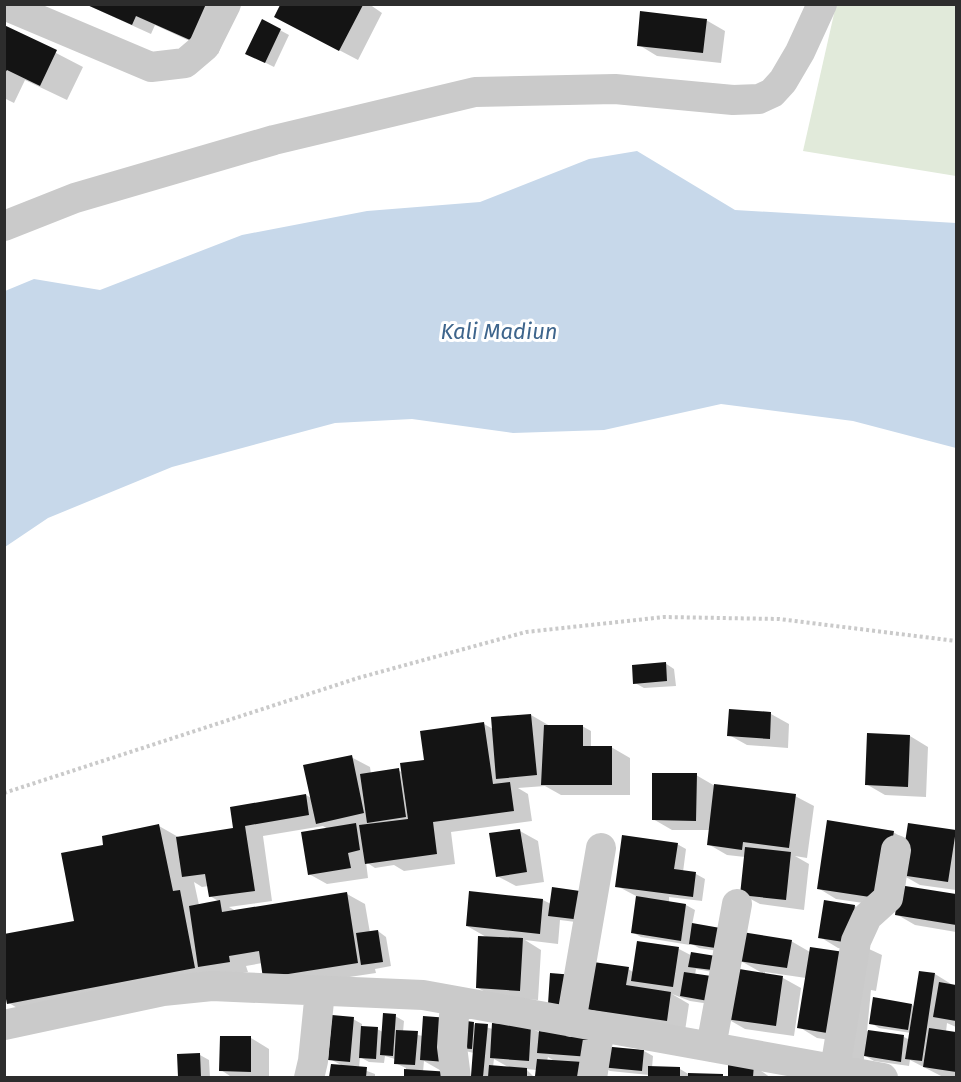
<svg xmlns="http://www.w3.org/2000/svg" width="961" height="1082" viewBox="0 0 961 1082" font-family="'Fira Sans',sans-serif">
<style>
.green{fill:#e1eada}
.water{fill:#c7d8ea}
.shadow{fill:#0003;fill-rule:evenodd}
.building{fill:#141414}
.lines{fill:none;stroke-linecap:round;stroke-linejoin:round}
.path{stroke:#cacaca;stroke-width:4;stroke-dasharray:3 3;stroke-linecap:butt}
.street{stroke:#cacaca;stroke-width:30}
.labels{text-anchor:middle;stroke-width:6;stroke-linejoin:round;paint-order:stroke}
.water-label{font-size:22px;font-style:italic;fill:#3e658c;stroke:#fff}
</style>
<rect width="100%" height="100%" fill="#fff"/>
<path class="green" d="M836 5H956V176L803 151Z"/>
<path class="water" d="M637 151 735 210 956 223V448L853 421 721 404 604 430 513 433 412 419 335 423 172 467 48 518 5 547V291L34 279 100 290 242 235 367 211 480 202 589 159Z"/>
<path class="shadow" d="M85 4H239L218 54 155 25 151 34Z
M282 4H369L382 13 358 60 276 17Z
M706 20 725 31 721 63 657 56 639 45Z
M263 21 289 35 274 67 256 58Z
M4 26 83 67 67 100 25 80 14 103 4 98Z
M665 663 674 669 676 686 644 688 635 683Z
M771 714 789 724 788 748 747 745 729 735Z
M531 715 550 726H582L591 731V747H611L630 758V795H561L545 786 518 788 528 794 532 821 451 832 455 864 404 871 394 865 375 868 366 862 368 878 327 884 309 874 328 829 323 826 263 836 272 901 229 907 236 911 347 894 365 904 370 933 378 931 386 937 391 966 375 969 376 973 283 987 262 963 246 966 248 972 27 1014 9 1003 76 922 103 847 159 826 180 838 235 830 306 795 313 799 351 757 370 767 371 774 398 770 403 773 484 724 493 729ZM194 882 202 887 209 886 210 896 220 902 199 905Z
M910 736 928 747 926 797 885 795 866 784Z
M696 775 715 786 795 796 814 806 807 858 795 856 809 864 804 910 760 904 741 894 745 857 727 855 708 844 710 830H672L653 819Z
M909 825 956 832V890L920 885 906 877 905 888 956 896V932L915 925 896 914 897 908 836 899 818 888 893 832 907 840Z
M520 831 538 841 544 882 516 886 497 876Z
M677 844 686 849 683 872 696 874 705 879 702 901 669 897V902L686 905 695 910 692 925 731 953 699 948 690 943V945L641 937 632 932 638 897 617 886Z
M543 900 591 924 560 920 558 944 525 940 541 950 538 1000 496 998 478 988 488 938 467 926Z
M855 906 873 917 869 949 882 955 876 991 871 990 867 1031 904 1037 910 1040 911 1033 879 1028 871 1023 912 1005 915 1007 935 974 956 987V1027L947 1023 946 1032 956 1033V1078L943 1077 910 1060 909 1066 874 1061 864 1055V1062L850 1060 843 1042 817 1038 799 1027 806 978 765 972V975L783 978 801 988 794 1036 745 1029 726 1018 764 974 739 960 791 941 810 952 851 955 857 951 838 948 820 937Z
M638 943 679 949 729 975 696 969 695 975 723 1006 690 1001 672 994 689 1004 685 1031 599 1018 581 1007 574 977 628 969 633 972Z
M395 1016 404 1021 403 1032 423 1036 473 1024 493 1029 530 1028 539 1032 591 1037 610 1047 644 1051 653 1056 652 1068 680 1069 690 1075 726 1078H649V1075L610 1071 601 1066 591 1078H541L537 1075V1070L526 1069 535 1078H487L478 1072 476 1075 481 1078H476L472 1075 474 1053 465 1051 457 1078H405L406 1068 395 1063V1059L385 1056 384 1063 369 1062 360 1057 359 1068 375 1074V1078H331L332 1066H343L330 1059 353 1019 362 1024V1027L377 1029 383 1032ZM548 1057 556 1062 547 1061ZM494 1059 510 1068 493 1067ZM424 1061 445 1073 423 1072Z
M251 1038 269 1049V1078H233L221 1070Z
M200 1055 209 1060 210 1078H179L178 1056Z
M729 1065H753L771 1078H729Z"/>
<path class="building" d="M85 4H206L190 40 136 16 132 25Z
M280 5H363L339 51 274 17Z
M640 11 707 19 703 53 637 46Z
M262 19 281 29 265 63 245 54Z
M4 25 57 50 40 86 7 70 4 74Z
M666 662 667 681 633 684 632 665Z
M729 709 771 712 770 739 727 736Z
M531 714 537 775 496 779 491 717Z
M484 722 493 784 510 782 514 811 433 822 437 854 365 864 359 825 408 819 400 763 424 760 420 731Z
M544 725H583V746H612V785H541Z
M867 733 910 735 908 787 865 785Z
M352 755 364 813 316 824 303 765Z
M399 768 406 817 367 823 360 774Z
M652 773H697L696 821 652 820Z
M714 784 796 794 789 848 743 842 742 850 707 845Z
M306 794 309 815 245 826 255 891 209 897 205 874 182 877 176 837 233 828 230 807Z
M827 820 894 831 883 899 817 889Z
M356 823 360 850 348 853 351 868 308 875 301 832Z
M908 823 956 830 948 882 900 875Z
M159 824 173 891 180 890 195 968 7 1004 4 989V934L74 921 61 853 103 845 102 836Z
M520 829 527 872 496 877 489 833Z
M622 835 678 843 674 869 696 872 693 897 615 887Z
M745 847 791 852 786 900 740 895Z
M899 885 956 894V925L895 915Z
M552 887 587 892 582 920 548 916Z
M469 891 543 899 540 934 466 926Z
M347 892 358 963 263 978 259 951 229 956 230 962 198 967 189 906 220 900 222 912Z
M636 896 686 904 681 941 631 933Z
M824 900 855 905 850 943 818 938Z
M692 923 726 929 722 949 689 944Z
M378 930 383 962 361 965 356 933Z
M742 932 792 940 787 968 738 961Z
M478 936 523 938 520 991 476 988Z
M637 941 679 947 673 987 631 981Z
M810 947 851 953 839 1035 797 1028Z
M691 952 722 957 720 971 688 967Z
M586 961 629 967 626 985 671 992 667 1021 579 1008Z
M733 968 783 976 776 1026 725 1019Z
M919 971 935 973 922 1061 905 1059Z
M684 972 718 977 714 1002 680 996Z
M550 973 574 975 572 1006 548 1004Z
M939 982 956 985V1021L933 1017Z
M873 997 912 1004 908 1030 869 1024Z
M383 1013 396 1014 393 1056 380 1055Z
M332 1015 354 1017 350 1062 328 1060Z
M423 1016 449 1018 446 1062 420 1060Z
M459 1020 474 1022 472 1049 457 1048Z
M475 1023 488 1024 483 1077 471 1076Z
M492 1023 531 1026 529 1061 490 1058Z
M361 1026 378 1027 376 1059 359 1058Z
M929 1028 956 1032V1072L923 1067Z
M396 1030 418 1031 415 1065 394 1064Z
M868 1030 904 1035 901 1062 864 1056Z
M539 1031 592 1035 590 1057 537 1053Z
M220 1036H251V1072L219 1071Z
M602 1046 644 1050 642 1071 600 1067Z
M200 1053 201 1077H178L177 1054Z
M537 1059 583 1062 582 1077 535 1076Z
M728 1063 754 1064 753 1077H728Z
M331 1064 367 1067 366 1077H329Z
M489 1065 527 1068V1077H488Z
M648 1066 680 1067V1077H648Z
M404 1069 451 1072V1077H404Z
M688 1073 723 1074V1077H688Z"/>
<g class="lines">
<path class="path" d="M4 793 358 678 526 632 664 617 779 619 956 641"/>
<path class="street" d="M4 5 151 67 185 63 205 46 226 4
M4 226 75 198 274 140 475 92 615 89 733 100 759 99 772 93 783 81 800 52 822 4
M455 1001 452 1047 456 1078
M571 1022 601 848
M4 1025 163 991 212 986 423 995 883 1078
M711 1047 737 904
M835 1069 856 941 867 917 888 898 896 850
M309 1078 313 1061 320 991
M592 1078 600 1027"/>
</g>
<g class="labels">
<g class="water-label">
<text x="499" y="339">Kali Madiun</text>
</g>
</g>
<rect width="961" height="1082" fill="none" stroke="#2d2d2d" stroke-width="12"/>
</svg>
